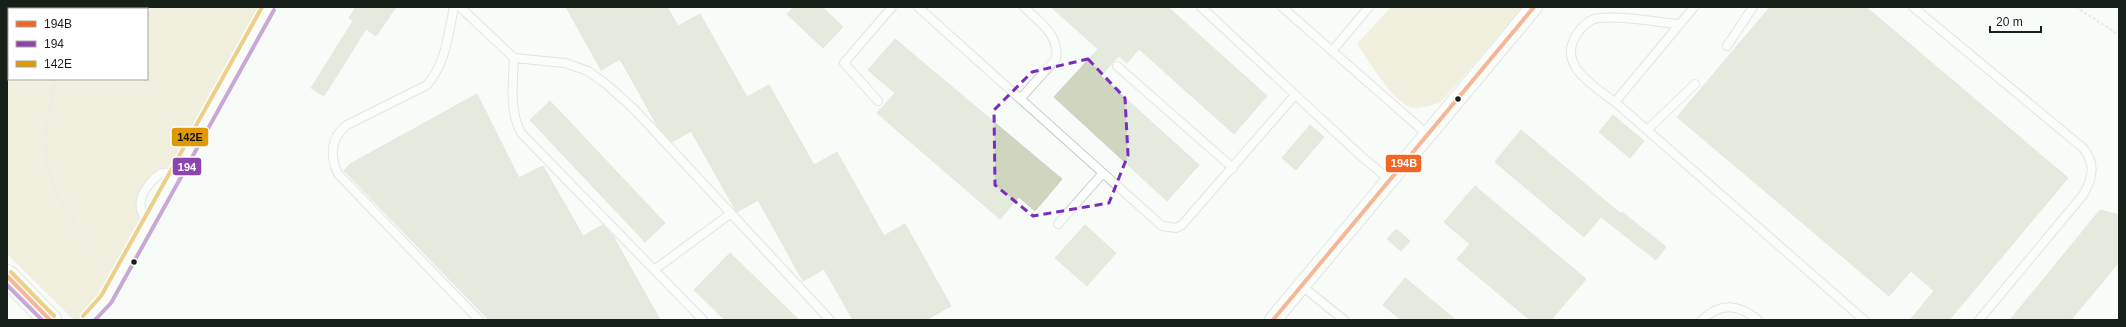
<svg xmlns="http://www.w3.org/2000/svg" width="2126" height="327" viewBox="0 0 2126 327" font-family="Helvetica,sans-serif">
<style>
.green{fill:#e9dfbc;fill-rule:evenodd}
.building{fill:#ced6c0;stroke:#cacec8}
.lines{fill:none;stroke-linecap:round;stroke-linejoin:round}
.service-casing{stroke:#c6ccc7;stroke-width:10}
.minor-casing{stroke:#c6ccc7;stroke-width:18}
.secondary-casing{stroke:#c6ccc7;stroke-width:24}
.path{stroke:#d8dbd9;stroke-width:2.5;stroke-dasharray:3 2;stroke-linecap:butt}
.service{stroke:#fefffe;stroke-width:8}
.minor{stroke:#fefffe;stroke-width:16}
.secondary{stroke:#fefffe;stroke-width:22}
.bus-1-casing{stroke:#fff;stroke-width:7}
.bus-2-casing{stroke:#fff;stroke-width:7}
.bus-3-casing{stroke:#fff;stroke-width:7}
.bus-1{stroke:#f26522;stroke-width:4}
.bus-2{stroke:#8e44ad;stroke-width:4}
.bus-3{stroke:#e19903;stroke-width:4}
.marked{fill:none;stroke:#7b2cbf;stroke-width:3;stroke-dasharray:8 5;stroke-linejoin:round}
.bus-dot{fill:#18201a;stroke:#fff;stroke-width:1.5}
.line-badge{stroke:#fff;stroke-width:1.5}
.badge-label{font-size:11px;text-anchor:middle;font-weight:bold;fill:#fff}
.pale-badge-label{font-size:11px;text-anchor:middle;font-weight:bold;fill:#111}
</style>
<rect width="100%" height="100%" fill="#f7fcf8"/>
<path class="green" d="M7 7H269L177 174 163 173 140 202 148 224 106 300 95 297 77 320H74L7 254ZM9 9H147V79H9Z
M1391 7H1523L1441 102C1431 105 1418 111 1408 106 1388 95 1370 62 1357 44Z"/>
<path class="building" d="M356 7H396L376 36 366 29 324 96 311 88 353 21 349 18Z
M566 7H667L678 26 700 14 747 97 769 85 814 165 837 152 884 236 905 224 951 306 926 320H853L824 269 803 281 758 200 737 212 735 209 691 131 672 142 658 127 620 59 601 70Z
M794 7H822L843 27 823 48 787 14Z
M1051 7H1168L1267 96 1234 134 1139 49 1127 63 1119 56 1113 62 1101 76 1199 165 1167 201 1054 97 1098 49Z
M1770 7H1866L2068 178 1949 320H1910L1934 291 1911 271 1889 296 1677 117Z
M895 39 1062 179 1035 211 1019 197 1000 219 877 113 895 93 868 70Z
M477 94 519 178 543 166 583 236 603 225 613 236 660 320H489L344 171 350 164Z
M550 101 665 223 645 242 530 120Z
M1613 115 1644 141 1630 158 1599 132Z
M1310 125 1324 137 1296 170 1282 158Z
M1521 130 1621 214 1622 212 1666 247 1656 260 1601 217 1584 237 1495 162Z
M1475 186 1586 279 1551 320H1530L1457 259 1470 244 1444 222Z
M2100 210 2119 215V262L2071 320H2010Z
M1085 225 1116 253 1087 286 1055 258Z
M1396 229 1410 241 1401 251 1387 239Z
M730 253 799 320H725L694 290Z
M1405 278 1456 320H1401L1383 305Z"/>
<g class="lines">
<g class="service-casing">
<path id="service" d="M454 7C448 35 446 63 427 85L347 125C330 138 330 156 338 174L479 320
M460 7 514 58 565 63 588 71 606 84 634 109 830 320
M918 7 1162 226 1176 228 1182 225 1295 95
M1201 7 1361 156 1390 180
M1282 7 1428 135
M1913 7 2083 148C2096 164 2093 178 2083 195L1979 320
M1678 24C1656 22 1620 15 1599 18 1590 19 1581 27 1577 34 1556 65 1594 86 1615 102L1864 320
M1727 46 1753 7
M1332 51 1369 7
M514 58C513 83 509 110 521 133L703 320
M1117 66 1233 168
M1020 99 1056 59C1060 35 1039 22 1024 7
M878 101 844 63 892 7
M1615 102 1694 7
M1647 130 1695 84
M148 224C137 207 138 198 151 182 155 178 159 173 164 173 168 172 173 174 177 174
M1058 224 1103 173
M654 270 730 214
M1302 286 1344 320
M1702 320C1721 302 1738 304 1758 320"/>
</g>
<g class="minor-casing">
<path id="minor" d="M34 9 36 7
M7 37 9 35
M87 320 106 300 269 7
M1273 320 1534 7"/>
</g>
<g class="secondary-casing">
<path id="secondary" d="M7 276 50 320"/>
</g>
<path class="path" d="M2076 7 2119 35
M69 9V7
M55 79 45 133 47 166 57 195 95 255 107 264"/>
<use href="#service" class="service"/>
<use href="#minor" class="minor"/>
<use href="#secondary" class="secondary"/>
<g class="bus-1-casing">
<path id="bus-1" d="M7 276 50 320
M1273 320 1534 7"/>
</g>
<g class="bus-2-casing">
<path id="bus-2" d="M7 285 42 320
M95 320 111 303 274 10"/>
</g>
<g class="bus-3-casing">
<path id="bus-3" d="M11 272 54 316
M83 316 101 296 262 7"/>
</g>
<use href="#bus-1" class="bus-1"/>
<use href="#bus-2" class="bus-2"/>
<use href="#bus-3" class="bus-3"/>
</g>
<path d="M0 0H2126V327H0ZM1088 59 1125 98 1128 155 1109 203 1033 216 995 185 994 110 1032 72Z" fill="#f7fcf8" fill-opacity=".55" fill-rule="evenodd"/>
<path class="marked" d="M1088 59 1125 98 1128 155 1109 203 1033 216 995 185 994 110 1032 72Z"/>
<g class="bus-dot">
<circle cx="1458" cy="99" r="3.5"/>
<circle cx="134" cy="262" r="3.5"/>
</g>
<g class="line-badge">
<rect x="171" y="127" width="38" height="20" rx="4" fill="#e19903"/>
<rect x="1385" y="154" width="37" height="19" rx="4" fill="#f26522"/>
<rect x="172" y="157" width="30" height="19" rx="4" fill="#8e44ad"/>
</g>
<g class="badge-label">
<text x="1404" y="167">194B</text>
<text x="187" y="171">194</text>
</g>
<g class="pale-badge-label">
<text x="190" y="141">142E</text>
</g>
<rect width="2126" height="327" fill="none" stroke="#18201a" stroke-width="16"/>
<rect x="8" y="8" width="140" height="72" fill="#ffffff" stroke="#a3a6a3"/>
<rect x="16" y="21" width="20" height="6" fill="#f26522" stroke="#a3a6a3"/>
<text x="44" y="28" font-size="12" fill="#18201a">194B</text>
<rect x="16" y="41" width="20" height="6" fill="#8e44ad" stroke="#a3a6a3"/>
<text x="44" y="48" font-size="12" fill="#18201a">194</text>
<rect x="16" y="61" width="20" height="6" fill="#e19903" stroke="#a3a6a3"/>
<text x="44" y="68" font-size="12" fill="#18201a">142E</text>
<path d="M1990 26v6h51v-6" fill="none" stroke="#18201a" stroke-width="2"/>
<text x="1996" y="26" font-size="12" fill="#18201a" stroke="#ffffff" stroke-width="3" paint-order="stroke">20 m</text>
</svg>
